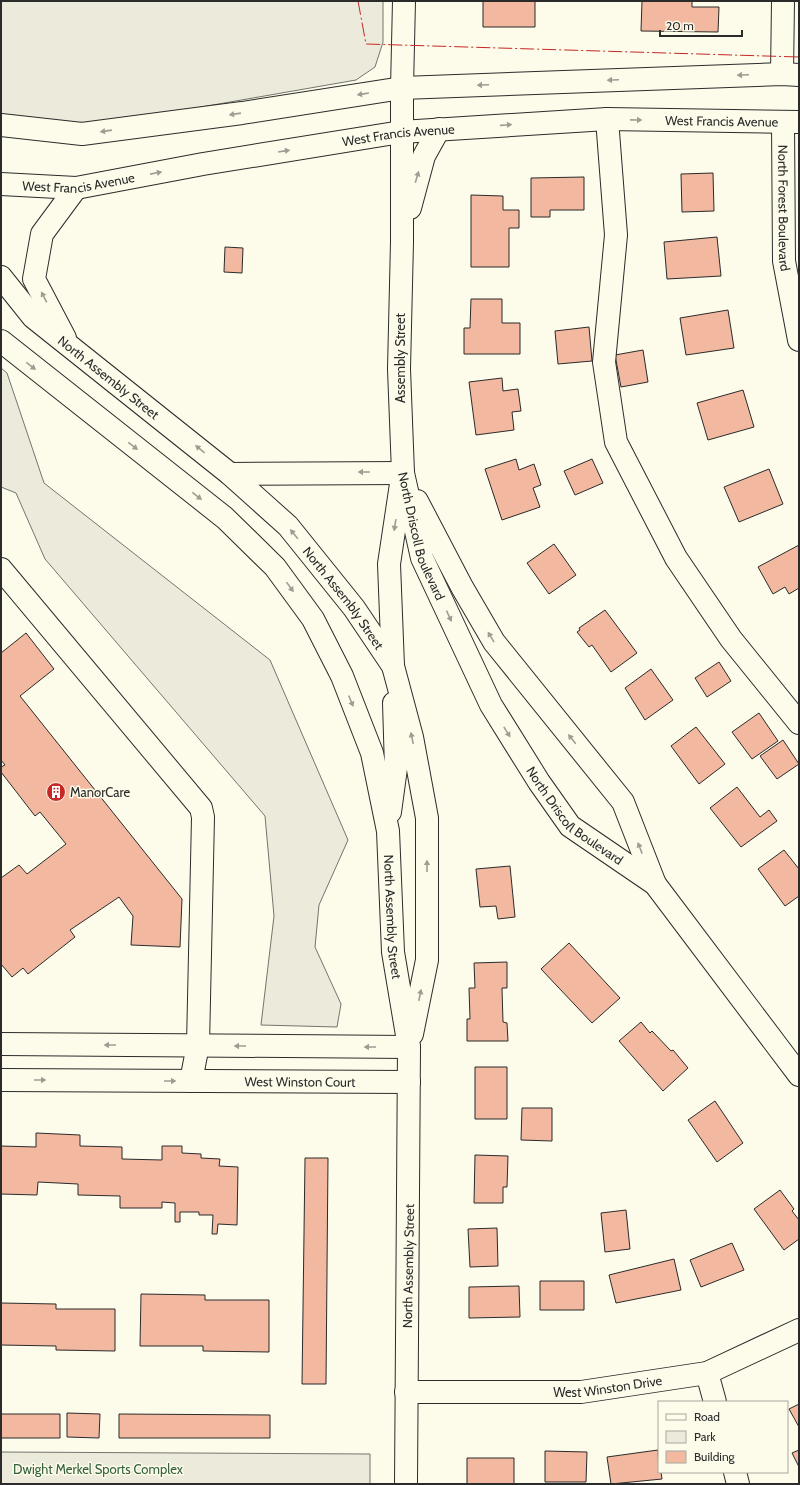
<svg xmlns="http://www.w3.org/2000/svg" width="800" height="1485" viewBox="0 0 800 1485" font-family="Cabin,sans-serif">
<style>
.green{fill:#ecebdb;stroke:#74746e}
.building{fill:#f2b8a0;stroke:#2b2b2b}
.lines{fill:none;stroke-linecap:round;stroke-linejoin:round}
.minor-casing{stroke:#2b2b2b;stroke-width:24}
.major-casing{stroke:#2b2b2b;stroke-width:24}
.minor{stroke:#fdfbea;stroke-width:22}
.major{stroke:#fdfbea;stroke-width:22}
.power{stroke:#c62828;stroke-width:1;stroke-dasharray:14 3 2 3;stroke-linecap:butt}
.oneway{fill:#9e9d94}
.labels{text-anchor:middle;stroke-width:3;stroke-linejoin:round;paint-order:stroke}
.street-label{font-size:13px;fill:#2b2b2b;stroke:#fdfbea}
.poi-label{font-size:13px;fill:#2b2b2b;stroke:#fdfbea;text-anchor:start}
.park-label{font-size:13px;fill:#34623c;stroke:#fdfbea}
</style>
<rect width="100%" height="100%" fill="#fdfbea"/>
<path class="green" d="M1 1H383V42L375 67 356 80 127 120 71 125 1 120Z
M1 368 7 373 44 483 270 660 348 840 319 905 315 947 341 1004 337 1027 261 1025 274 916 265 816 45 559 16 493 1 487Z
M1 1452 370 1454V1484H1Z"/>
<path class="building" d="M483 1H535V27H483Z
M642 1H692V7H719L718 32 641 31Z
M713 173 714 211 682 212 681 174Z
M584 177V210H550V217H531V178Z
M471 195 503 196V210H519V228H509V267H471Z
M717 237 721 276 667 279 664 242Z
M225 247 243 248 242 273 224 272Z
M471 299H502V323H520V354H464V328H470Z
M728 310 734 348 686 355 680 318Z
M589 327 592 361 558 364 555 331Z
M643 350 648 382 621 387 615 355Z
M502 378 503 391 518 389 521 411 512 412 514 430 476 435 469 382Z
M743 390 754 427 708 440 697 403Z
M516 459 519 470 534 464 541 485 533 488 540 507 502 520 485 469Z
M592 459 603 483 575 495 564 471Z
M769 469 783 504 739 522 724 487Z
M554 544 576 575 549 594 527 563Z
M799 545V588L789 594 785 587 773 594 758 567Z
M605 610 637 653 611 672 592 645 589 647 577 632 580 630 579 628Z
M26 633 54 669 20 696 182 899 180 947 131 945 133 916 119 897 70 930 75 937 28 974 23 968 12 977 1 964V878L19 865 27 874 66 844 40 812 35 816 1 772V767L5 765 1 760V653Z
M719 662 731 681 707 697 695 678Z
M651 669 673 700 645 720 625 688Z
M759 713 778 741 752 759 732 732Z
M696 727 725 764 699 784 671 746Z
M783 740 799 764 777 779 760 756Z
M737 787 760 817 769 810 777 821 741 847 710 808Z
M784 850 799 869V896L785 906 758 869Z
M510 866 515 917 498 919 496 906 480 907 476 869Z
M569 943 620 998 592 1023 541 969Z
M507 962V988H502L503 1022 507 1023 508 1041H467V1019H470L469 988H475L474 963Z
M641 1022 650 1033 652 1031 671 1051 673 1050 688 1068 663 1091 619 1041Z
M475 1067H507V1119H475Z
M715 1101 743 1143 717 1162 688 1120Z
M522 1108H552V1141L521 1140Z
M36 1133 80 1135V1146L122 1147V1159L162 1160V1146H182V1153L201 1154V1158L220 1159 219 1166 238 1167 237 1225 218 1224 217 1234H212L213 1215H199V1212H180V1222H175V1203L162 1202V1208H120V1196L78 1195V1184L38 1182 37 1195 1 1194V1146L36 1147Z
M475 1155 508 1156 507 1187H503V1203H474Z
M305 1158H328L326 1384H302Z
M780 1190 794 1209 792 1211 799 1220V1239L784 1250 754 1209Z
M626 1210 630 1249 605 1252 601 1213Z
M497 1228 498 1266 470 1267 468 1229Z
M732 1243 744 1270 701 1287 690 1260Z
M674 1259 681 1290 616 1303 609 1275Z
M540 1281H584V1310H540Z
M519 1286 520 1317 469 1318V1287Z
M141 1294 205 1295V1300H269V1352L203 1351V1346H140Z
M1 1303 56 1304V1309H115V1351L56 1350V1346L1 1345Z
M799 1404V1427L789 1409Z
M67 1413 100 1414 99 1438 67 1437Z
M1 1414H60V1438H1Z
M119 1414 270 1415V1438H119Z
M658 1450 659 1472H661L662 1479 611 1484 607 1457Z
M799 1450V1467L792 1453Z
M545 1451 587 1452 586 1482H545Z
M467 1458H514V1484H467Z"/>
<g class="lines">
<g class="minor-casing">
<g id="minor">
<path d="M782 74 783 1"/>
<path d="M402 88 404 1"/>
<path d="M607 119 616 235 604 362 616 442 676 558 731 639 799 723"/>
<path id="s1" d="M783 122 784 261 799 340"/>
<path d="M1 569 201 808 203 817 198 1045 191 1081"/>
<path d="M1 1044 409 1047"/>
<path id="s2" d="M1 1080 409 1082"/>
<path d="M707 1373 715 1402"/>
<path id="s3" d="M406 1392H581L707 1373 799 1330"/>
<path d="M735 1472 738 1484"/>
</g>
</g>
<g class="major-casing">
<g id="major">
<path id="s4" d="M402 88V242L399 369 403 473 422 558 491 705 539 782 570 826 655 884"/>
<path d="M1 125 82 134 242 113 402 88 782 74 799 75"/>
<path id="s5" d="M1 184 76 188 203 164 401 132 607 119 799 122"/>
<path d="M410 208 424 156 439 129"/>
<path id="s6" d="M1 277 33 317 230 474 288 526 354 608 393 666 412 737 427 818V960L412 1034"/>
<path d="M65 338 34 279 42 234 76 188"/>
<path id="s7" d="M1 341 225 518 275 567 313 619 342 676 372 753 388 831 393 952 409 1047 406 1484"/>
<path d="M230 474 403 473"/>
<path d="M417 501 462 587 494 642 623 802 655 884 799 1075"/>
<path d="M393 666 389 564 401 484"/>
<path d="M390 812 396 768 394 703"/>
</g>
</g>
<use href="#minor" class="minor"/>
<use href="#major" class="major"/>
<path class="power" d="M358 1 366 44 799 57"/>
</g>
<defs><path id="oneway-solid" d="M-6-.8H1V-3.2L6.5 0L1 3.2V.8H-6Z"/></defs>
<g class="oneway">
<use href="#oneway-solid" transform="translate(743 75) rotate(178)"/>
<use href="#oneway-solid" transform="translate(613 80) rotate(178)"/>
<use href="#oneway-solid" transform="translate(483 85) rotate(178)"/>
<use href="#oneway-solid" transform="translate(363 94) rotate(171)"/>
<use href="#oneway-solid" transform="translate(235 114) rotate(172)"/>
<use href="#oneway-solid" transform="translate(636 120) rotate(1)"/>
<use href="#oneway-solid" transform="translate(506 125) rotate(-4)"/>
<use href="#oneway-solid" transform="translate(106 131) rotate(172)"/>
<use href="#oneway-solid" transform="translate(284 151) rotate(-9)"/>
<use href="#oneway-solid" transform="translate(156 173) rotate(-11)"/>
<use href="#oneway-solid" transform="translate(417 177) rotate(-73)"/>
<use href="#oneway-solid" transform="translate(44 297) rotate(-117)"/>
<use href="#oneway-solid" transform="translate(31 366) rotate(38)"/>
<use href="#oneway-solid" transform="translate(133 446) rotate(38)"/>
<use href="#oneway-solid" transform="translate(200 449) rotate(-141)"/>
<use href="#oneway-solid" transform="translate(364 472) rotate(-180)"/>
<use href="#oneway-solid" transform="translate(197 496) rotate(38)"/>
<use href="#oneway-solid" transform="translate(395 525) rotate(99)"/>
<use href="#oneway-solid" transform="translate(294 534) rotate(-129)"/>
<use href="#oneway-solid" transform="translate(290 587) rotate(54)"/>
<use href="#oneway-solid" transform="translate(449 616) rotate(65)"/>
<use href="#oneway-solid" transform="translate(491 637) rotate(-121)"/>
<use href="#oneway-solid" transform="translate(351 701) rotate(68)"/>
<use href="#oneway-solid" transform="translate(507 732) rotate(58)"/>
<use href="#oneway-solid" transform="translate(412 738) rotate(-102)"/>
<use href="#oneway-solid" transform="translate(572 739) rotate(-129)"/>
<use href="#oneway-solid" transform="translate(640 848) rotate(-111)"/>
<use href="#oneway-solid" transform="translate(427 866) rotate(-90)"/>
<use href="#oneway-solid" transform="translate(420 995) rotate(-78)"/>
<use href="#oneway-solid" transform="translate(110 1045) rotate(-180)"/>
<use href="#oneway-solid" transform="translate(240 1046) rotate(-180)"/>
<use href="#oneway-solid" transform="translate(370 1047) rotate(-180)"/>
<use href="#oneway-solid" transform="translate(40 1080)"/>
<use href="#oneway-solid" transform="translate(170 1081)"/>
</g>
<defs>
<g id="building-disc" transform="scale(1)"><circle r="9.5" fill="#c62828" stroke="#fdfbea"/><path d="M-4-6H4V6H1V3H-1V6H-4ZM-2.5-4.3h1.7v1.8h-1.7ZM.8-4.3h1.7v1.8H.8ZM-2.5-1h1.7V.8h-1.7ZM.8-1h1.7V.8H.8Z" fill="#fff"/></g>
</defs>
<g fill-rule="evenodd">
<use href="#building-disc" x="56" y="792"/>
</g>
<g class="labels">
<g class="street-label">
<text dy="5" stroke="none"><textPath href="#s5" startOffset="726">West Francis Avenue</textPath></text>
<text dy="5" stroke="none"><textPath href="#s5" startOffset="402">West Francis Avenue</textPath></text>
<text dy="5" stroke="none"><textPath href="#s5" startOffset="78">West Francis Avenue</textPath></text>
<text dy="5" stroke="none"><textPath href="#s1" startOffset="86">North Forest Boulevard</textPath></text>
<text transform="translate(400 358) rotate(-90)" y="5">Assembly Street</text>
<text dy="5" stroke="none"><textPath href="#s6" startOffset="148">North Assembly Street</textPath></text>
<text dy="5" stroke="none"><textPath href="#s4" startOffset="451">North Driscoll Boulevard</textPath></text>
<text dy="5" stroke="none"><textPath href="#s6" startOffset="472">North Assembly Street</textPath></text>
<text dy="5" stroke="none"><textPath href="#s4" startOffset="775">North Driscoll Boulevard</textPath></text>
<text dy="5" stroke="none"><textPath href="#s7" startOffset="732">North Assembly Street</textPath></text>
<text dy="5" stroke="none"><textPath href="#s2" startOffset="299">West Winston Court</textPath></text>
<text transform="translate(408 1266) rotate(-89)" y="5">North Assembly Street</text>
<text dy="5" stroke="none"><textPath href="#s3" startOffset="202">West Winston Drive</textPath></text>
</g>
<g class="poi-label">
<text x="70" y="797">ManorCare</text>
</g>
<g class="park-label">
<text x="98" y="1474">Dwight Merkel Sports Complex</text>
</g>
</g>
<rect width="800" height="1485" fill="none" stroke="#2b2b2b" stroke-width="4"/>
<rect x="658" y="1401" width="130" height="72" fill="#fdfbea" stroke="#a9a89e"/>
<rect x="666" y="1414" width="20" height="6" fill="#fdfbea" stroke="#a9a89e"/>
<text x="694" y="1421" font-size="12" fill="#2b2b2b">Road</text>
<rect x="666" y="1431" width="20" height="12" fill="#ecebdb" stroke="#a9a89e"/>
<text x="694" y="1441" font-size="12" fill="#2b2b2b">Park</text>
<rect x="666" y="1451" width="20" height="12" fill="#f2b8a0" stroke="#a9a89e"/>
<text x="694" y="1461" font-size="12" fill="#2b2b2b">Building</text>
<path d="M660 30v6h82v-6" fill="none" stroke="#2b2b2b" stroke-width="2"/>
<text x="666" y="30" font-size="12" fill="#2b2b2b" stroke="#fdfbea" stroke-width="3" paint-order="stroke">20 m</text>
</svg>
